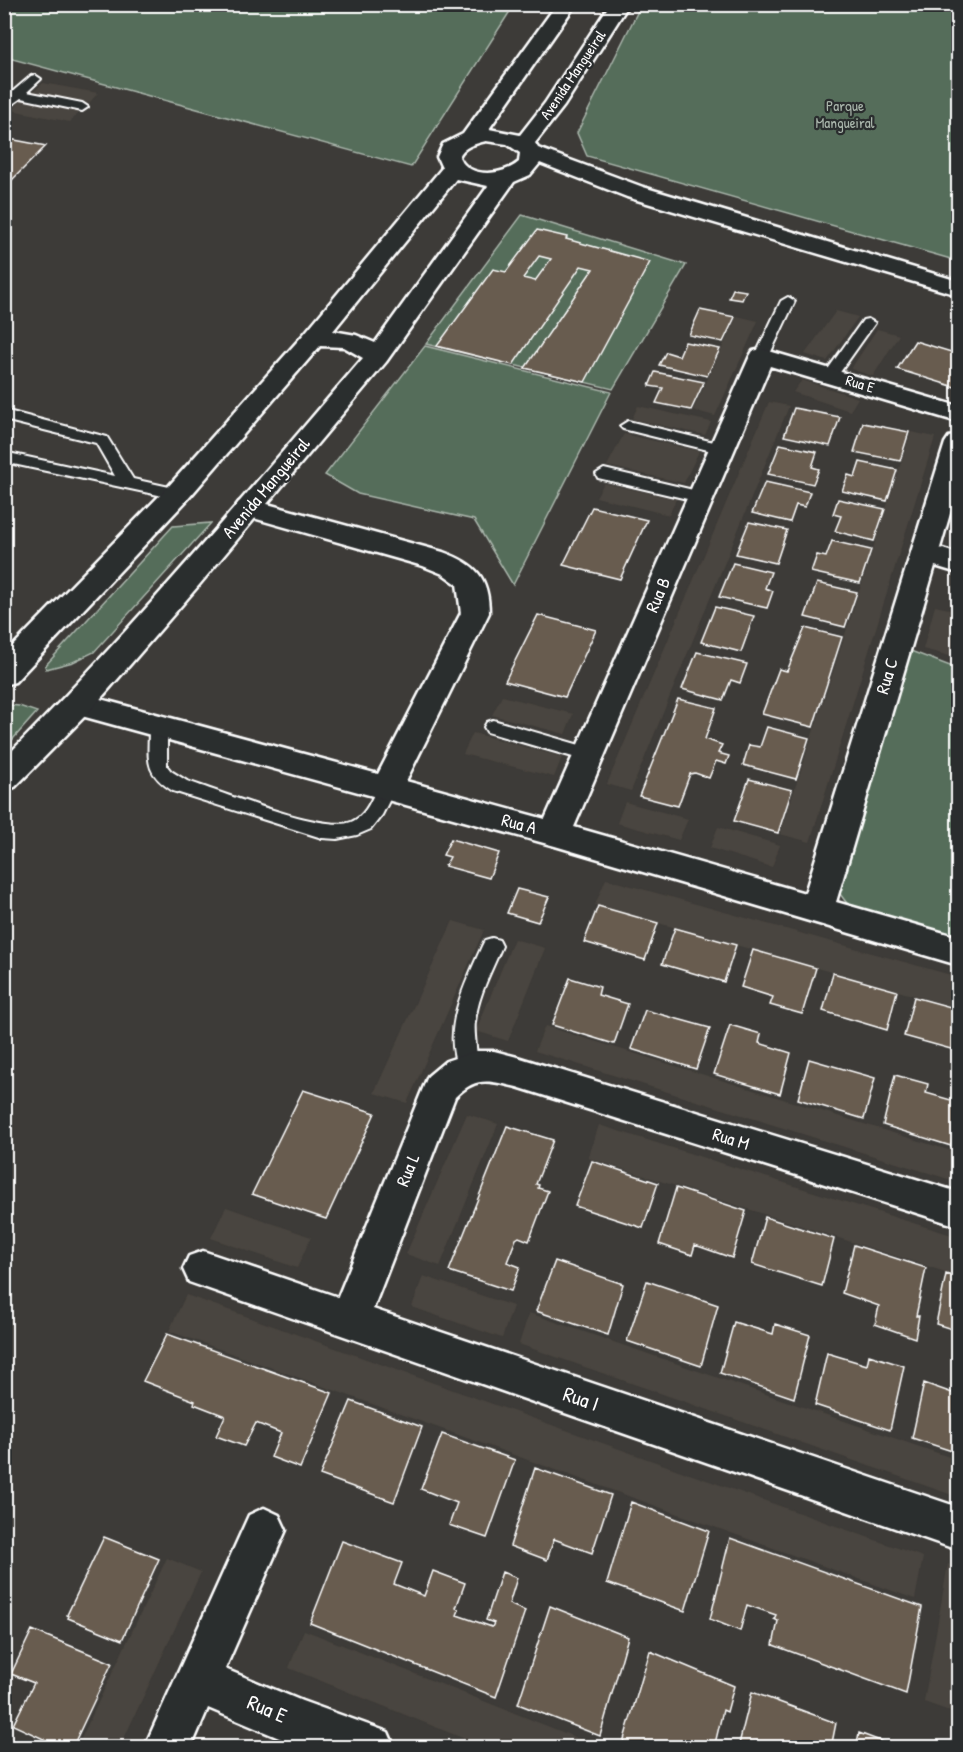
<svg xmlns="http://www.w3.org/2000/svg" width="963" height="1752" viewBox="0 0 963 1752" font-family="'Patrick Hand',sans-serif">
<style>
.built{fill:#4a453f}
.green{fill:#556d5a;stroke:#aab6ac;stroke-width:1.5}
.building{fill:#685c4f;stroke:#fff;stroke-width:1.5;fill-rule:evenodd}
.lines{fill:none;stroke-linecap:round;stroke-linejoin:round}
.service-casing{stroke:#fff;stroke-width:4}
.minor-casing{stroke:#fff;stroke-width:5}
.tertiary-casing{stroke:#fff;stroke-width:5}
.service{fill:#2a2d2e;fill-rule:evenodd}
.minor{fill:#2a2d2e;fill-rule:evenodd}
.tertiary{fill:#2a2d2e;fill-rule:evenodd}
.labels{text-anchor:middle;stroke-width:4.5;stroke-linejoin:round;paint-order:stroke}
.far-street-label{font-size:15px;fill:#fff;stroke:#2a2d2e}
.far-park-label{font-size:15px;fill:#aab6ac;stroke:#2a2d2e}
.street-label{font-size:18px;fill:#fff;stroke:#2a2d2e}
.near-street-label{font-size:21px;fill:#fff;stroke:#2a2d2e}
</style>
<rect width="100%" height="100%" fill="#3d3b38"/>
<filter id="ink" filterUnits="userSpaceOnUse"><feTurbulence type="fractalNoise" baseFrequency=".0167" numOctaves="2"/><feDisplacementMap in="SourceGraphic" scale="12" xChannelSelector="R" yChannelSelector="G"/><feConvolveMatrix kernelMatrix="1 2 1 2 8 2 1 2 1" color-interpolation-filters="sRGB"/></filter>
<g filter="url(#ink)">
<path class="built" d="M43 83 98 93 89 103 33 92Z
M22 100 80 112 70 122 12 110Z
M836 311 858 317 827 361 805 354Z
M737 316 758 321 715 416 693 410Z
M877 329 899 335 873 376 851 369Z
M802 380 858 398 850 411 793 392Z
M769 402 789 406 631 791 607 784Z
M638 406 711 422 705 435 632 419Z
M911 432 935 437 810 842 780 834Z
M624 434 699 451 684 483 607 466Z
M604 483 676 499 669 515 596 497Z
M935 606 958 611V624L950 656 923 649Z
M502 696 573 714 565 734 492 715Z
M473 733 562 757 554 777 463 754Z
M625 802 688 819 679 840 617 823Z
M718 827 780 845 772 867 710 848Z
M606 879 958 977V1008L595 905Z
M453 921 484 930 407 1103 374 1093Z
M514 939 545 948 508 1041 476 1031Z
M545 1026 958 1153V1182L535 1051Z
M467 1114 498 1124 440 1266 406 1254Z
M599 1125 958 1237V1276L588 1158Z
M226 1207 311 1237 297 1268 211 1238Z
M423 1276 513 1306 502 1338 412 1307Z
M186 1295 923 1557 915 1599 169 1331Z
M529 1313 958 1460V1497L519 1344Z
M167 1558 201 1572 120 1747H77Z
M948 1564 958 1567V1714L924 1702Z
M304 1630 600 1747H485L289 1668Z"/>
<path class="green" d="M4 5 5 4 514 5 411 167 5 57Z
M641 5H958V261L587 156 577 133Z
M522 215 686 265 613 389 426 344Z
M425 346 611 392 513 585 474 520 358 494 325 475Z
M211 523 94 652 73 662 46 669 45 666 173 526Z
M908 650 958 669V942L855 914 837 890Z
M9 705 19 706 37 712 5 748V710Z"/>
<path class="building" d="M4 138 46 146 9 183 4 182Z
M537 230 567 237 566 239 650 262 585 382 525 368 593 269 581 266 513 365 437 346 493 269 506 272ZM539 256 551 259 535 281 523 278Z
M733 289 746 291 742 300 729 298Z
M700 310 735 317 723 342 689 335Z
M915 341 958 354V388L897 369Z
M685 342 720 349 707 376 659 365 666 352 679 356Z
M655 372 704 382 691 410 656 403 663 388 649 386Z
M794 408 840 417 830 446 784 436Z
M863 423 909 432 900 461 854 452Z
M780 444 817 452 812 467 819 469 813 484 768 474Z
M860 462 897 470 887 501 842 491 848 475 855 477Z
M765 482 810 492 805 507 796 505 790 522 752 513Z
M838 499 885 509 874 541 835 531 841 516 833 514Z
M592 507 647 520 620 579 563 565Z
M749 522 787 530 776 563 736 554Z
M832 541 871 550 860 583 811 572 817 555 826 557Z
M733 563 771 572 765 588 773 591 767 608 719 597Z
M817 583 857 592 845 627 805 617Z
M715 607 754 616 741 652 701 642Z
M538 615 596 630 565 697 505 681Z
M805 628 842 637 813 727 762 714 779 669 787 671Z
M697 652 747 664 740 683 731 680 723 700 682 689Z
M678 699 716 708 705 739 722 745 718 753 729 756 726 764 716 761 709 778 695 773 690 774 678 806 639 796Z
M767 727 809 738 796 779 743 765 749 745 760 747Z
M749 779 792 790 778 833 734 821Z
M451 839 499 853 489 878 445 866 450 857 443 855Z
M517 889 549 897 538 922 507 913Z
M598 906 658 923 645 960 584 942Z
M675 928 736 945 724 982 662 964Z
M753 950 816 968 802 1014 770 1005 773 997 741 987Z
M833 973 897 991 887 1030 823 1011Z
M570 978 600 987 598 995 628 1004 614 1044 552 1025Z
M914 997 958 1009V1051L904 1036Z
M645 1010 710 1028 696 1069 631 1049Z
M730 1025 761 1034 759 1043 791 1053 780 1094 714 1074Z
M809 1059 875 1078 864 1119 798 1099Z
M895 1075 928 1084 926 1093 958 1102V1115L951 1146 883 1125Z
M303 1090 375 1113 326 1219 252 1194Z
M507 1126 553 1140 536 1184 539 1185 538 1188 548 1191 529 1241 519 1237 516 1239 507 1262 520 1267 511 1291 449 1271Z
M592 1161 658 1183 643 1228 575 1206Z
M676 1188 746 1211 732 1258 695 1245 692 1255 659 1244Z
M765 1217 834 1239 822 1286 752 1264Z
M854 1245 926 1268 916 1316H919L915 1338 875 1324 879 1306 842 1293Z
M555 1261 623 1284 608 1335 536 1311Z
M946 1274 958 1278V1331L936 1324Z
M647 1281 718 1305 701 1366 627 1341Z
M734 1322 773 1334 775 1324 810 1335 794 1398 720 1373Z
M167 1334 332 1393 300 1468 271 1457 281 1433 256 1423 244 1446 216 1436 225 1416 194 1404 195 1401 143 1381Z
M827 1353 867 1365 869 1355 904 1366 890 1430 815 1405Z
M924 1383 958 1395V1453L912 1438Z
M351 1401 422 1427 394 1502 320 1475Z
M442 1434 515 1460 487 1538 449 1525 457 1503 421 1489Z
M535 1468 611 1495 592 1553 554 1539 547 1560 510 1546Z
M631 1502 709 1531 685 1611 607 1583Z
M104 1537 159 1559 122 1640 68 1618 69 1616 67 1615Z
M730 1538 922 1607 906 1694 773 1645 778 1621 774 1619 776 1615 747 1605 740 1631 710 1619Z
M342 1541 402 1563 394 1584 424 1596 433 1571 465 1583 456 1608 459 1610 457 1615 492 1627 494 1623 486 1620 502 1572 517 1578 509 1604 525 1611 496 1697 310 1623Z
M550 1606 628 1637 600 1736 518 1704Z
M32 1630 112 1663 72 1748H63L13 1725 34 1683 11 1674Z
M650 1651 734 1686 727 1712 723 1710 714 1748 622 1746Z
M752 1692 836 1723 831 1748H738Z
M859 1733 899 1748H856Z"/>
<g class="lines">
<g class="service-casing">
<path id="service" d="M35 75 41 79 27 92 82 103 88 107 82 111 21 98 4 110V99L31 76Z
M788 297 795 301 769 356 767 359H757L755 356 781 301Z
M868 319 875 323 836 378H826L824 375 826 372 863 320Z
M4 410 107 437 133 479 183 490 185 494 183 498 177 499 4 462V452L115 476 96 443 4 420Z
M628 421 726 445 728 448 720 453 623 429 620 426Z
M604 469 706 493 708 497 706 501 700 502 598 478 596 474Z
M158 720 164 722 167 727V766L171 771 187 781C218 791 324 833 351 822 367 816 373 795 380 782L387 780 394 782 396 787 382 815 371 829 357 835 337 839 322 838 173 791C143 772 149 760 149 727L152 722Z
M493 720 597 750 599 755 597 760 590 762 487 732 484 727 487 722Z
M492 938 499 940 502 946C492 970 478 995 475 1022 473 1036 480 1063 476 1072L468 1075 460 1072C440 1030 465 985 482 946L485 940Z"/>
</g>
<g class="minor-casing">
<path id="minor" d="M762 349 958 406V422L770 366 574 827 805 893 945 443 949 437 958 435V486L940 548 958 554V573L935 566 836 902 958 937V965L555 846 78 715 67 712 63 704 67 696 78 693 378 774 461 613 457 584 443 574 423 566 239 514 235 508 239 502 249 499 443 552C476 564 489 577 489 613L406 781 545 819 750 356 753 351Z
M476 1051H494L517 1057 958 1192V1226L517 1087C490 1081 477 1075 455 1097L373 1309 958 1507V1550L189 1282 183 1269 189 1256 203 1251 338 1297 428 1076 446 1061Z
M264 1508 279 1515 286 1530 225 1669 302 1701 388 1732 395 1748H303L208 1708 191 1748H144L249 1515Z"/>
</g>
<g class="tertiary-casing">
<path id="tertiary" d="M557 4H576L489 129 520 135 545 103 610 4H629L564 106 535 143 538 148 643 187 958 281V295L627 197 540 163 530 175 514 182 386 362 199 585 89 712 15 787 4 791V759C131 632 246 494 363 358L344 347 320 346 187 500 15 682 4 685V655L167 488 304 334 442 168 437 157 443 144 463 134ZM486 141 507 144 520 153 519 162C503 176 469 179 459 157 463 146 475 144 486 141ZM456 179 488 186 375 343 356 335 333 331Z"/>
</g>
<use href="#service" class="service"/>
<use href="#minor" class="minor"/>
<use href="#tertiary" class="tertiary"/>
</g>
</g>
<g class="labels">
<g class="far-street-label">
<text transform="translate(573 75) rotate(-56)" y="5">Avenida Mangueiral</text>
<text transform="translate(860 384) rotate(17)" y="5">Rua E</text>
</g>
<g class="far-park-label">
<text x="845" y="111">Parque<tspan x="845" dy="17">Mangueiral</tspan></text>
</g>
<g class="street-label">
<text transform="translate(266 488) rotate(-50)" y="6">Avenida Mangueiral</text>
<text transform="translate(658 595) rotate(-67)" y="6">Rua B</text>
<text transform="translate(887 676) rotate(-73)" y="6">Rua C</text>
<text transform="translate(519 824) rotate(15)" y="6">Rua A</text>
<text transform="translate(731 1139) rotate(17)" y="6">Rua M</text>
<text transform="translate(408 1170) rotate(-68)" y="6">Rua L</text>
</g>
<g class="near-street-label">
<text transform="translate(581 1399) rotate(19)" y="7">Rua I</text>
<text transform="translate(267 1709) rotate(23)" y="7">Rua E</text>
</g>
</g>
<rect width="963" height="1752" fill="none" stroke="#2a2d2e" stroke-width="24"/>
<rect x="12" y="12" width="939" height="1728" fill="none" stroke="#fff" stroke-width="2" filter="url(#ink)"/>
</svg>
